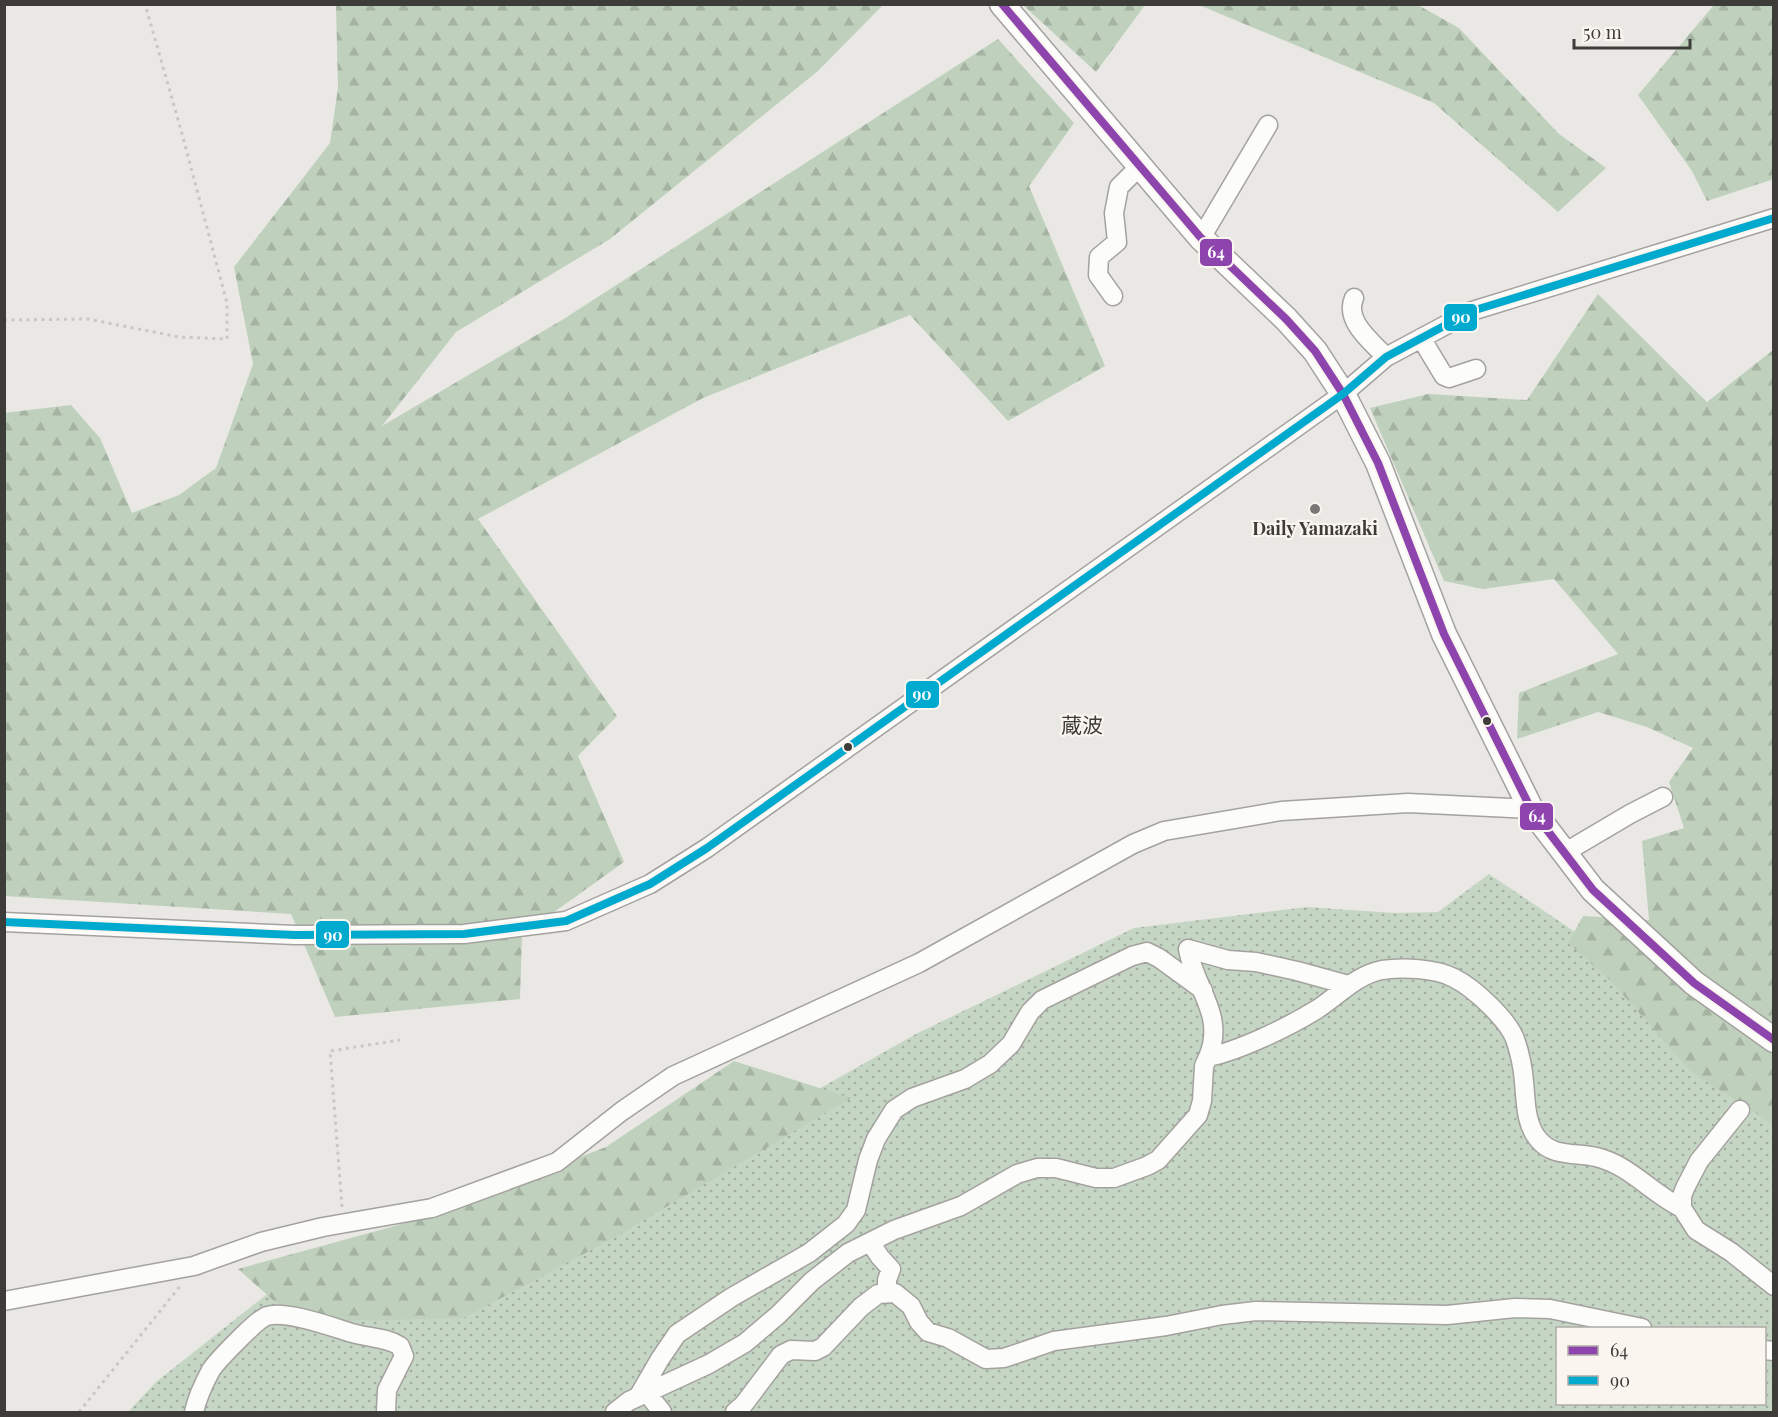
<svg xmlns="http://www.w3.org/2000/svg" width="1778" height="1417" viewBox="0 0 1778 1417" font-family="'Playfair Display','Noto Sans JP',serif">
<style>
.grass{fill:url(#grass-dots);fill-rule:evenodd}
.forest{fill:url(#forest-firs)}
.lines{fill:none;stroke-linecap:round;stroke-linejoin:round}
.minor-casing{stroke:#a4a29f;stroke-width:21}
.major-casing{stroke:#a4a29f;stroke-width:27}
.path{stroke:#c8c7c6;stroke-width:3;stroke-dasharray:3 4.5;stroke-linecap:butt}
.minor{stroke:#fcfcfb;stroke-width:18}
.major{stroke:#fcfcfb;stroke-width:24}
.bus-1-casing{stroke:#fbf5ef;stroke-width:12}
.bus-2-casing{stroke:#fbf5ef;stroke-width:12}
.bus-1{stroke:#8e44ad;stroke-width:8}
.bus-2{stroke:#00a9ce;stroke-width:8}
.poi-dot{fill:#7a7875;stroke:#fbf5ef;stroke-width:2}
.bus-dot{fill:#3e3c39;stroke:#fbf5ef;stroke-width:2}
.labels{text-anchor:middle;stroke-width:4.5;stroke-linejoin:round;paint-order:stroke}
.poi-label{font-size:18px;font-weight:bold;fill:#3e3c39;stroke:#fbf5ef}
.quarter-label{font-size:21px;fill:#3e3c39;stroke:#fbf5ef}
.line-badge{stroke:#fbf5ef;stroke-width:2}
.badge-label{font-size:16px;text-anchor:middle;font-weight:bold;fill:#fff}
</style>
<defs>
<pattern id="grass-dots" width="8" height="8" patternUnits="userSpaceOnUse" patternTransform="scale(1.5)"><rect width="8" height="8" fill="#c6d6c4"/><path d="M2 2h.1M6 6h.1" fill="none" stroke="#a2afa0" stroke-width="1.8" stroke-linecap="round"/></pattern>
<pattern id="forest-firs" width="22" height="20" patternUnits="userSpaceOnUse" patternTransform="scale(1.5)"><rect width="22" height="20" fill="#bfd1bc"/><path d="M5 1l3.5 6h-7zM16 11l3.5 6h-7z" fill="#a5b4a2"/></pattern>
</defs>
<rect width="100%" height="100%" fill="#eae8e5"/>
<path class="grass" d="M1489 874 1642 977 1773 1087V1412H128L156 1382 271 1291 753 1126 916 1034 1134 928 1307 907 1394 913 1438 912ZM1558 1328H1764V1404H1558Z"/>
<path class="forest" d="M336 5H883L818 71 610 239 456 332 382 426 562 320 998 39 1074 123 1029 186 1105 366 1008 421 910 315 703 398 478 519 617 716 578 756 624 862 522 935 520 999 335 1017 291 914 5 896 4 413 71 405 100 438 132 513 179 495 216 468 253 364 234 267 330 143 338 88Z
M1023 5H1145L1096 72Z
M1199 5H1418L1459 28 1559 134 1606 168 1558 212 1434 103Z
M1714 5H1773L1774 179 1707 201 1692 171 1638 95Z
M1598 294 1707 402 1773 350V1124L1691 1072 1611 981 1568 943 1583 916 1649 920 1642 841 1684 828 1669 782 1693 748 1647 727 1598 712 1517 739 1519 693 1618 654 1554 579 1483 589 1444 581 1370 408 1428 394 1527 400Z
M734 1061 851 1098 617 1236 464 1318 298 1322 238 1269 424 1218 606 1147Z"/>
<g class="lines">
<g class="minor-casing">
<path id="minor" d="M1201 238 1268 125
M1113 296 1098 275 1099 257 1117 242 1114 213 1119 187 1139 167
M1354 298C1344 321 1372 342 1386 357
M1421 338 1444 376 1449 378 1476 369
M1564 853 1630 814 1663 797
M4 922 295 935 464 934 566 921 650 884 707 848 1343 394 1386 357 1472 311 1774 218
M1208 1057C1226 1015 1194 988 1188 949L1228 960 1256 962 1297 971 1348 985
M1740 1110 1699 1161 1685 1188 1682 1196V1208L1696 1230 1731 1252 1774 1286
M870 1242 880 1257 891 1269 887 1280V1293
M4 1301 194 1266 261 1242 323 1227 432 1208 557 1162 622 1111 673 1076 919 963 1133 844 1164 831 1281 811 1408 803 1531 809
M1764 1350 1774 1351
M647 1393 662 1412
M638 1397 660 1359 677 1334 732 1297 809 1253 846 1224 856 1210 868 1160 876 1139 894 1110 912 1098 965 1079 990 1064 1011 1044 1030 1012 1042 1000 1132 956 1147 952 1159 958 1203 990
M194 1412C197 1398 204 1383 211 1370 217 1361 257 1319 267 1316 286 1310 332 1327 352 1333 368 1338 386 1337 400 1346L404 1356 387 1390 386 1412
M615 1412 629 1401 709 1364 745 1343 778 1315 812 1281 848 1253 894 1230 961 1206 1017 1174 1037 1168H1056L1096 1178H1114L1147 1166 1158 1160 1198 1115 1202 1101 1204 1066 1208 1057C1239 1051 1288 1027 1316 1010 1338 996 1356 975 1382 970 1402 967 1435 968 1454 978 1474 988 1510 1021 1516 1042 1520 1054 1523 1069 1524 1082 1526 1101 1525 1123 1538 1139 1553 1158 1576 1152 1596 1157 1630 1165 1652 1194 1682 1208
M735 1412 744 1404 781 1355 791 1350 815 1351 823 1347 861 1307 878 1294 895 1293 911 1306 919 1322 928 1332 948 1338 986 1359 1004 1358 1054 1341 1166 1326 1222 1315 1256 1311 1447 1315 1515 1308 1550 1309 1642 1328"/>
</g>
<g class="major-casing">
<path id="major" d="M1002 4 1201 238 1286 319 1315 351 1343 394 1378 463 1444 634 1531 809 1593 890 1694 983 1774 1040"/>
</g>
<path class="path" d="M4 320 88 319 179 337 227 339V303L181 130 145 4
M342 1207 330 1051 400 1040
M79 1412 181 1285"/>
<use href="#minor" class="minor"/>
<use href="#major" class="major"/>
<g class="bus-1-casing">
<path id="bus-1" d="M1002 4 1201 238 1286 319 1315 351 1343 394 1378 463 1444 634 1531 809 1593 890 1694 983 1774 1040"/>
</g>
<g class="bus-2-casing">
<path id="bus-2" d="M4 922 295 935 464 934 566 921 650 884 707 848 1343 394 1386 357 1472 311 1774 218"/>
</g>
<use href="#bus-1" class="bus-1"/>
<use href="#bus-2" class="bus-2"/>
</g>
<circle class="poi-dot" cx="1315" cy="509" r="6"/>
<g class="bus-dot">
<circle cx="1487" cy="721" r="5"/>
<circle cx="848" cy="747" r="5"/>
</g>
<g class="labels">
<g class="poi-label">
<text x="1315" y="535">Daily Yamazaki</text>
</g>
<g class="quarter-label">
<text x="1082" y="733">蔵波</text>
</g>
</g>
<g class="line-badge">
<rect x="1199" y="238" width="34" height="29" rx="6" fill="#8e44ad"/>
<rect x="1443" y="303" width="35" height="29" rx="6" fill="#00a9ce"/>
<rect x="905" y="680" width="35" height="29" rx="6" fill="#00a9ce"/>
<rect x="1519" y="802" width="35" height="29" rx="6" fill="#8e44ad"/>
<rect x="315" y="920" width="35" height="29" rx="6" fill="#00a9ce"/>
</g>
<g class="badge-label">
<text x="1216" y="258">64</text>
<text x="1461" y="323">90</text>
<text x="922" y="700">90</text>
<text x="1537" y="822">64</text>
<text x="333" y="941">90</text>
</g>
<rect width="1778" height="1417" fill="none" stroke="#3e3c39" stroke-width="12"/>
<rect x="1556" y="1327" width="210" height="78" fill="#fbf5ef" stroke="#afaba6" stroke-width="1.5"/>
<rect x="1568" y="1346" width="30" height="9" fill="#8e44ad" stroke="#afaba6" stroke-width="1.5"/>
<text x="1610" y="1357" font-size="18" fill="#3e3c39">64</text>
<rect x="1568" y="1376" width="30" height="9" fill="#00a9ce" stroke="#afaba6" stroke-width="1.5"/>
<text x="1610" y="1387" font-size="18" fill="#3e3c39">90</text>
<path d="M1574 39v9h116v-9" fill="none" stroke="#3e3c39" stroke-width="3"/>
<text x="1583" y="39" font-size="18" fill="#3e3c39" stroke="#fbf5ef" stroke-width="4.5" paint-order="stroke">50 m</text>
</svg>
